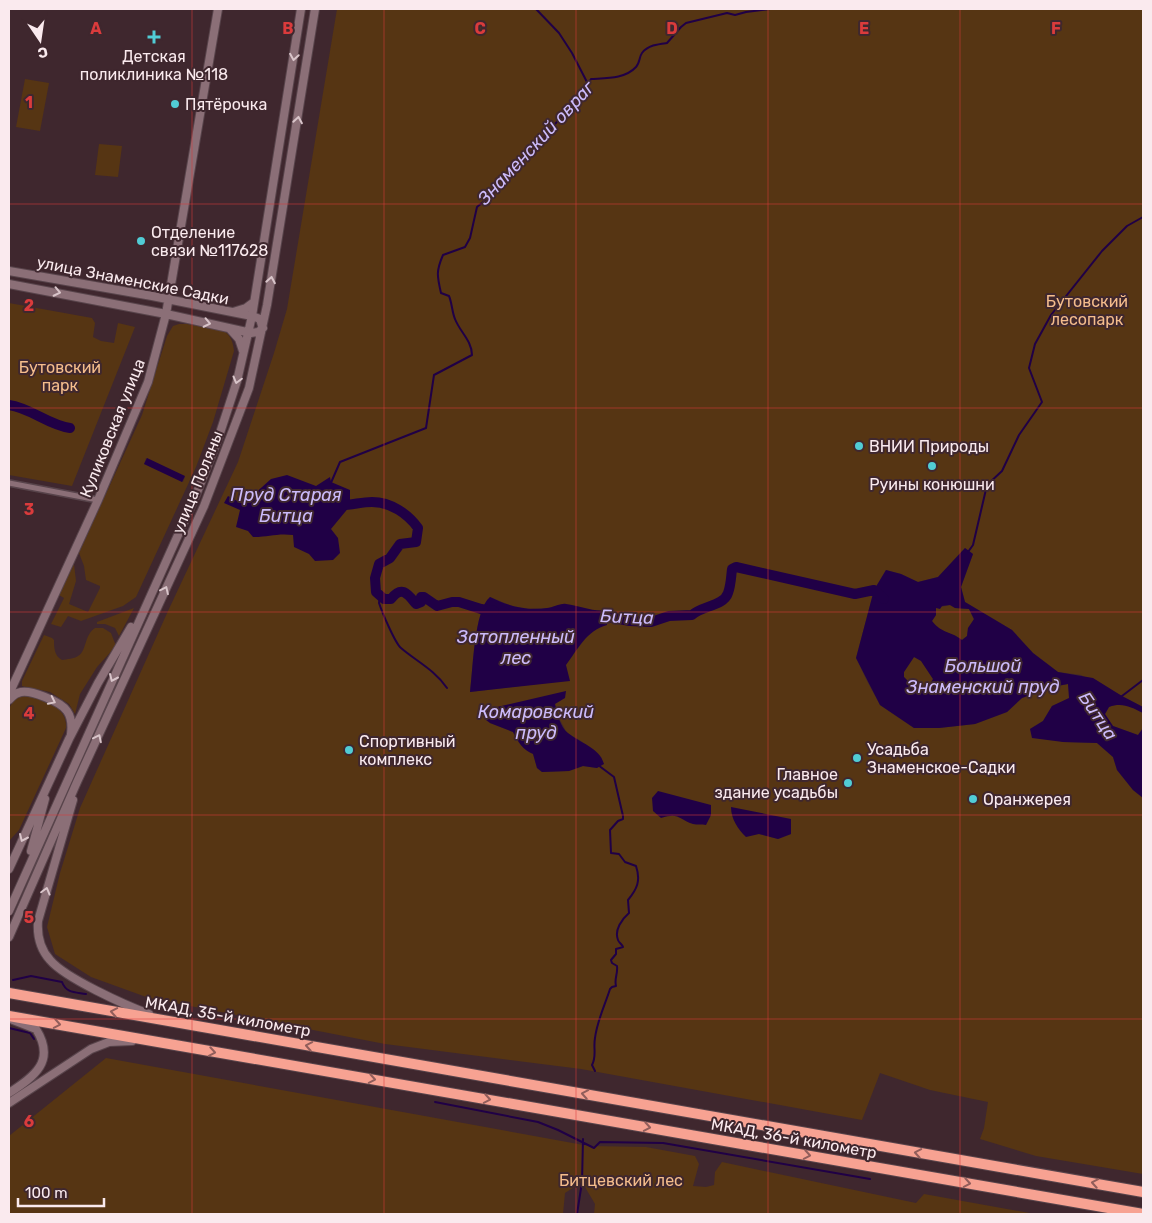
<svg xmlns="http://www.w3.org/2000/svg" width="1152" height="1223" viewBox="0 0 1152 1223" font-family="Rubik,sans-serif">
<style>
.green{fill:#563513;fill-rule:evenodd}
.water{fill:#200046;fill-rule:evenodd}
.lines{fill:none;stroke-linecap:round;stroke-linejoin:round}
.stream{stroke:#200046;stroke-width:2}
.river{stroke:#200046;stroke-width:10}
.street-casing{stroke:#58444b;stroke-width:8}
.secondary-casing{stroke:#58444b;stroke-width:10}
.highway-casing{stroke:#58444b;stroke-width:12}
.street{stroke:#8b6f77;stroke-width:5}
.secondary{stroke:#8b6f77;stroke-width:8}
.highway{stroke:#f7a292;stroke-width:10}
.oneway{stroke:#d9c5ca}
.oneway2{stroke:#925e5b}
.grid{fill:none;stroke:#da3b3c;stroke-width:1;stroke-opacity:0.55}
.poi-dot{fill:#51ccd5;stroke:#3f272e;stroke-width:2}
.labels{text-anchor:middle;stroke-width:4;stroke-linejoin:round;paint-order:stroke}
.poi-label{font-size:16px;fill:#faeaee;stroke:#3f272e;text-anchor:start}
.street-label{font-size:16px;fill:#faeaee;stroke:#3f272e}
.park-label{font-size:16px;fill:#f5bd8c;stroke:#3f272e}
.water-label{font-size:18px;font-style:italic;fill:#ccbbfb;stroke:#3f272e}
.grid-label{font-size:16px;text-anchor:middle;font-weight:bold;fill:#da3b3c;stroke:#3f272e;stroke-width:4;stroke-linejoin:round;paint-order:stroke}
</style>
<rect width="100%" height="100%" fill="#3f272e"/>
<path class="green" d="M337 9H1143V707L1081 675 1058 672 1033 653 1012 630 965 602 961 587 973 554 965 548 938 577 918 582 901 574 886 570 874 590 856 658 867 681 880 705 914 728H939L975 724 1007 712 1022 698 1052 687 1068 684 1070 698 1052 706 1043 721 1030 729 1063 742 1097 743 1113 757 1117 770 1133 790 1143 798V1174L1036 1156 980 1139 984 1128 988 1102 930 1090 880 1073 862 1120 581 1069 385 1044 149 998 91 977 55 954 47 927 60 873 80 808 168 611 238 462 274 353 287 309ZM490 597 512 606 530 609 548 608 564 604 596 611V628L585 639 565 665 569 680 470 692C473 671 474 610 490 597ZM555 704 559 718 567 733 581 741 602 758 597 768 583 766 569 771 542 772 537 768 533 753C523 750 518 742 513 732L490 723ZM791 819V834L778 839 759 834Z
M25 79 49 83 40 131 16 127Z
M99 144 122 146 118 177 95 175Z
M9 303 92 318 95 323 93 337 101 341 114 343 118 323 135 327 72 486 9 475Z
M179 324H187L224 331C231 336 233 342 234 351L213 422 196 467 136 597 123 606 81 621 68 616 61 627 51 624 64 598 59 595 74 564 76 581 69 604 88 612 100 588V586L86 580 84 566 79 553 142 415 167 336 173 326ZM146 458 185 477 183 482 144 464Z
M950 605 955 608 969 609 974 620 968 628 967 636 962 640C950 631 942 635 932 621L936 615V608Z
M134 608 119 636 115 628 105 624H97V622Z
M95 628H103L111 633 116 646 97 667 80 694 75 714 69 704 50 692 22 686V681L44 635 52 638 54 640C54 647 54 656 62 660 67 659 74 659 78 656 87 651 84 635 95 628Z
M914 657 921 660 933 679 926 689 915 688 904 677V672Z
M23 694C40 699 68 705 66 728L19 830 9 841V708L17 696Z
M1116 704 1129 705 1143 713V728L1138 735 1113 726 1105 714 1109 707Z
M106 1058 589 1146 646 1147 695 1156 699 1164 693 1186 706 1187 714 1185 715 1172 722 1162 916 1203 924 1194 1035 1214H594L595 1204 582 1182 565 1193 563 1214H9V1136Z"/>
<path class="water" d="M147 458 185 476 182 482 144 464Z
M287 475 316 486 330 477 331 482 350 490V506L331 529 338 538 340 553 333 560 315 561 309 554 294 547 293 535C277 533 269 537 253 537L248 531 236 527 240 510 224 503 228 496 243 504 271 479Z
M965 548 973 554 961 587 965 602 1012 630 1033 653 1058 672 1093 678 1122 696 1143 707V713C1131 707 1122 702 1109 707L1105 714 1113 726 1138 735 1143 728V798L1133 790 1117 770 1113 757 1097 743 1063 742 1032 738 1030 729 1043 721 1052 706 1069 698 1068 684 1052 687 1022 698 1007 712 975 724 939 728H914L880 705 856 658 874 590 886 570 901 574 918 582 938 577ZM950 605 955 608 969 609 974 619 968 628 967 636 962 640C951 631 942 634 932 621L936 615V608L940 609 942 606ZM914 657 921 661 933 679 931 683 926 689 915 688 913 684 909 682 904 677V672Z
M490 597C508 606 527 611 547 608 553 608 560 603 566 604 581 606 592 612 608 610L607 625C586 631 578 649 566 665L570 681 470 692C473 671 474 610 490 597Z
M566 691 565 698 555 704C557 713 560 727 568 733 580 743 600 748 604 764L597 768 583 766 569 771 542 772 537 768 533 754C523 750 518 742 513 732L490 723 486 720V711L497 707Z
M658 791 711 805V815L706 825C702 824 697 825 693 824 678 819 679 812 661 818L653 811 652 798Z
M731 807 791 819V834L778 839 759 834 746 837C738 829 731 819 731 807Z"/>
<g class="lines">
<path class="stream" d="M536 9 559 33 572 53 588 84
M330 485 340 462 426 428 434 375 472 355C472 341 460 332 455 319 452 312 452 303 449 296L441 293C437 276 436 271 443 255L465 247 470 238 477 207 500 188 523 157 532 152 565 112 576 102 591 79C606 78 625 79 636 67 640 63 639 57 642 53 648 45 659 44 667 43L681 27 686 23 727 13 735 15 746 12 770 9
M968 552 973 545 987 485 1002 471 1019 435 1042 402 1029 368 1035 344 1051 315 1102 251 1127 226 1143 217
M380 596 379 603C382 612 395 643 401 648 416 661 435 670 447 688
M1122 696 1143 680
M13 980 31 976 62 982C66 993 75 992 86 994
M9 1028 30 1033 34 1039
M595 1071 592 1065C597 1056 593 1048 595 1038 597 1021 605 1005 610 989L612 987 616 986C614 979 618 974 617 966L612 963 611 960 616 954V949L623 947C622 944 619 943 618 940 614 930 622 919 629 913L628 900C637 889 641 881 636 866L625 862 619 854 611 853 610 830 618 821 623 819V816L614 777 598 765
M435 1102 538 1122 558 1130 594 1148 600 1142 663 1143 870 1179
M577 1214 582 1182 583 1139"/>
<path class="river" d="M9 405C31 408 48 425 70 428
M337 505C350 506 360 502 372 502 391 502 408 514 418 528L416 542 400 544 390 558 379 564 375 578 376 592 384 599H391C402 585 408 594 416 604L421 602V597H424L437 606 452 602H459L481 609 494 611
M596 616 608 617 630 621 651 622 669 616 692 615C701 606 724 606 728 593 731 585 731 577 732 569L736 567 855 594 874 590 884 599"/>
<g class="street-casing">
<path id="street" d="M9 483 98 500"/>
</g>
<g class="secondary-casing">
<path id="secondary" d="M9 271 152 296 252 316 260 319 262 326
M9 284 166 314 251 333 258 332 263 328
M233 312 246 308 254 302
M230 329 239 339 243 351
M9 694 98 500 148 382 166 314 218 9
M9 700C11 698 14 694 18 693 29 688 61 702 67 711 72 718 72 726 71 734
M73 800 38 921C37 935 40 949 50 960 65 978 125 1005 149 1014
M31 851 45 799
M9 869 69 739 98 683 131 627
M9 911 196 495 218 439 237 381 252 316 301 9
M9 937 77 782 204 506 249 388 267 305 315 9
M9 1093C35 1076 56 1061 36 1029L13 1020
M9 1103 91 1049 109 1042 132 1041"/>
</g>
<g class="highway-casing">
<path id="highway" d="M9 993 1143 1192
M9 1016 1143 1214"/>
</g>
<use href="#street" class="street"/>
<use href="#secondary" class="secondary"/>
<use href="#highway" class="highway"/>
</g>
<defs><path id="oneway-chevron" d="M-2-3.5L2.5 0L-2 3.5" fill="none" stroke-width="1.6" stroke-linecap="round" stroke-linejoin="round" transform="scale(1.25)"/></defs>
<g class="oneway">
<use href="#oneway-chevron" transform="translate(294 57) rotate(99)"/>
<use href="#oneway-chevron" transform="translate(298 120) rotate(-81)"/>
<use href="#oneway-chevron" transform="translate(271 280) rotate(-80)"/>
<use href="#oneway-chevron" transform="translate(57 292) rotate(12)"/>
<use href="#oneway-chevron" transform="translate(207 323) rotate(12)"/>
<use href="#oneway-chevron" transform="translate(237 380) rotate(105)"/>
<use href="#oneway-chevron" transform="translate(165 590) rotate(-65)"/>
<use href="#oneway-chevron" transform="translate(113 678) rotate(114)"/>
<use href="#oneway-chevron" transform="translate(52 701) rotate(26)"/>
<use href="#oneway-chevron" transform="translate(98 738) rotate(-64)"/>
<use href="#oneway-chevron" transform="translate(23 838) rotate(114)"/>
<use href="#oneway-chevron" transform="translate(46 891) rotate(-75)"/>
</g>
<g class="oneway2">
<use href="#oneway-chevron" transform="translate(114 1012) rotate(-170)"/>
<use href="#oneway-chevron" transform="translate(57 1024) rotate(10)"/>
<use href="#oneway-chevron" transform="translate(309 1046) rotate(-170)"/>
<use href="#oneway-chevron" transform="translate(212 1052) rotate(10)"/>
<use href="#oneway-chevron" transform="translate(372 1079) rotate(10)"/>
<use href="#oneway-chevron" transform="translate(585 1094) rotate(-170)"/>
<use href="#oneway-chevron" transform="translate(487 1099) rotate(10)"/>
<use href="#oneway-chevron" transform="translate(647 1127) rotate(10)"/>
<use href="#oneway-chevron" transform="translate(918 1153) rotate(-170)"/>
<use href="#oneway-chevron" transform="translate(807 1155) rotate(10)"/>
<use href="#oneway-chevron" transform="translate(967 1183) rotate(10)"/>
<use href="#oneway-chevron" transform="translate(1095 1183) rotate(-170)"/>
</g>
<path class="grid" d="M192 9V1214M384 9V1214M576 9V1214M768 9V1214M960 9V1214M9 204H1143M9 408H1143M9 612H1143M9 815H1143M9 1019H1143"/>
<g class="poi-dot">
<path d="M151.5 29.5h5v5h5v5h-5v5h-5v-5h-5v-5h5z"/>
<circle cx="175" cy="104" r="5"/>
<circle cx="141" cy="241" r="5"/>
<circle cx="859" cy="446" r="5"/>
<circle cx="932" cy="466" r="5"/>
<circle cx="349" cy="750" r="5"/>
<circle cx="857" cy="758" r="5"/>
<circle cx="848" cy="783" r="5"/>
<circle cx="973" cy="799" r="5"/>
</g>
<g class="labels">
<g class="poi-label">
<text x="154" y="62" text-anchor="middle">Детская<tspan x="154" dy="18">поликлиника №118</tspan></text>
<text x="185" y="110">Пятёрочка</text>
<text x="151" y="238">Отделение<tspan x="151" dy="18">связи №117628</tspan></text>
<text x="869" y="452">ВНИИ Природы</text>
<text x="932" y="490" text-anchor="middle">Руины конюшни</text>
<text x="359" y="747">Спортивный<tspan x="359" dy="18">комплекс</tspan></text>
<text x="867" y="755">Усадьба<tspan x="867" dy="18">Знаменское-Садки</tspan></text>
<text x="838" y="780" text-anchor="end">Главное<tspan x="838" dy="18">здание усадьбы</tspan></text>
<text x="983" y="805">Оранжерея</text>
</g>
<g class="street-label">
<text transform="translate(133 280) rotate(11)" y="6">улица Знаменские Садки</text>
<text transform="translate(112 428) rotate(-68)" y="6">Куликовская улица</text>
<text transform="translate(197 482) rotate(-68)" y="6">улица Поляны</text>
<text transform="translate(228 1016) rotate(10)" y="6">МКАД, 35-й километр</text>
<text transform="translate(794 1138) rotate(10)" y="6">МКАД, 36-й километр</text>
</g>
<g class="park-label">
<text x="1087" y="307">Бутовский<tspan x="1087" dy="18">лесопарк</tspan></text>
<text x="60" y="373">Бутовский<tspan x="60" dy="18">парк</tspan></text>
<text x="621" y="1186">Битцевский лес</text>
</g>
<g class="water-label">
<text transform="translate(536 143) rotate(-47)" y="6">Знаменский овраг</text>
<text x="286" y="501">Пруд Старая<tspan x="286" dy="21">Битца</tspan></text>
<text transform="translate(627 617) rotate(2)" y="6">Битца</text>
<text x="516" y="643">Затопленный<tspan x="516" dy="21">лес</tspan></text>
<text x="983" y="672">Большой<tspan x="983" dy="21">Знаменский пруд</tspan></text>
<text x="536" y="718">Комаровский<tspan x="536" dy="21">пруд</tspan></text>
<text transform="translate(1098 716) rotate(56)" y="6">Битца</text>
</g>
</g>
<g class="grid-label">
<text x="96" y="34">A</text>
<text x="288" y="34">B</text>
<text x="480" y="34">C</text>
<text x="672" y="34">D</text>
<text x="864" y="34">E</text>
<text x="1056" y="34">F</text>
<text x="29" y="108">1</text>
<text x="29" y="311">2</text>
<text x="29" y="515">3</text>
<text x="29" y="719">4</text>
<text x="29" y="923">5</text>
<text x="29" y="1127">6</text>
</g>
<rect width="1152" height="1223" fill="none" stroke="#faeaee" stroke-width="20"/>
<g transform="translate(40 40) rotate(167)" stroke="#3f272e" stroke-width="4" paint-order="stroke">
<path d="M0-4L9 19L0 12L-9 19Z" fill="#faeaee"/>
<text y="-8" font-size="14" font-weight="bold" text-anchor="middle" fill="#faeaee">С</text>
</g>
<path d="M18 1198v8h86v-8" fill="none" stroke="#faeaee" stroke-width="2.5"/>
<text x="25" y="1198" font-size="15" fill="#faeaee" stroke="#3f272e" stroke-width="4" paint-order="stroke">100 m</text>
</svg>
